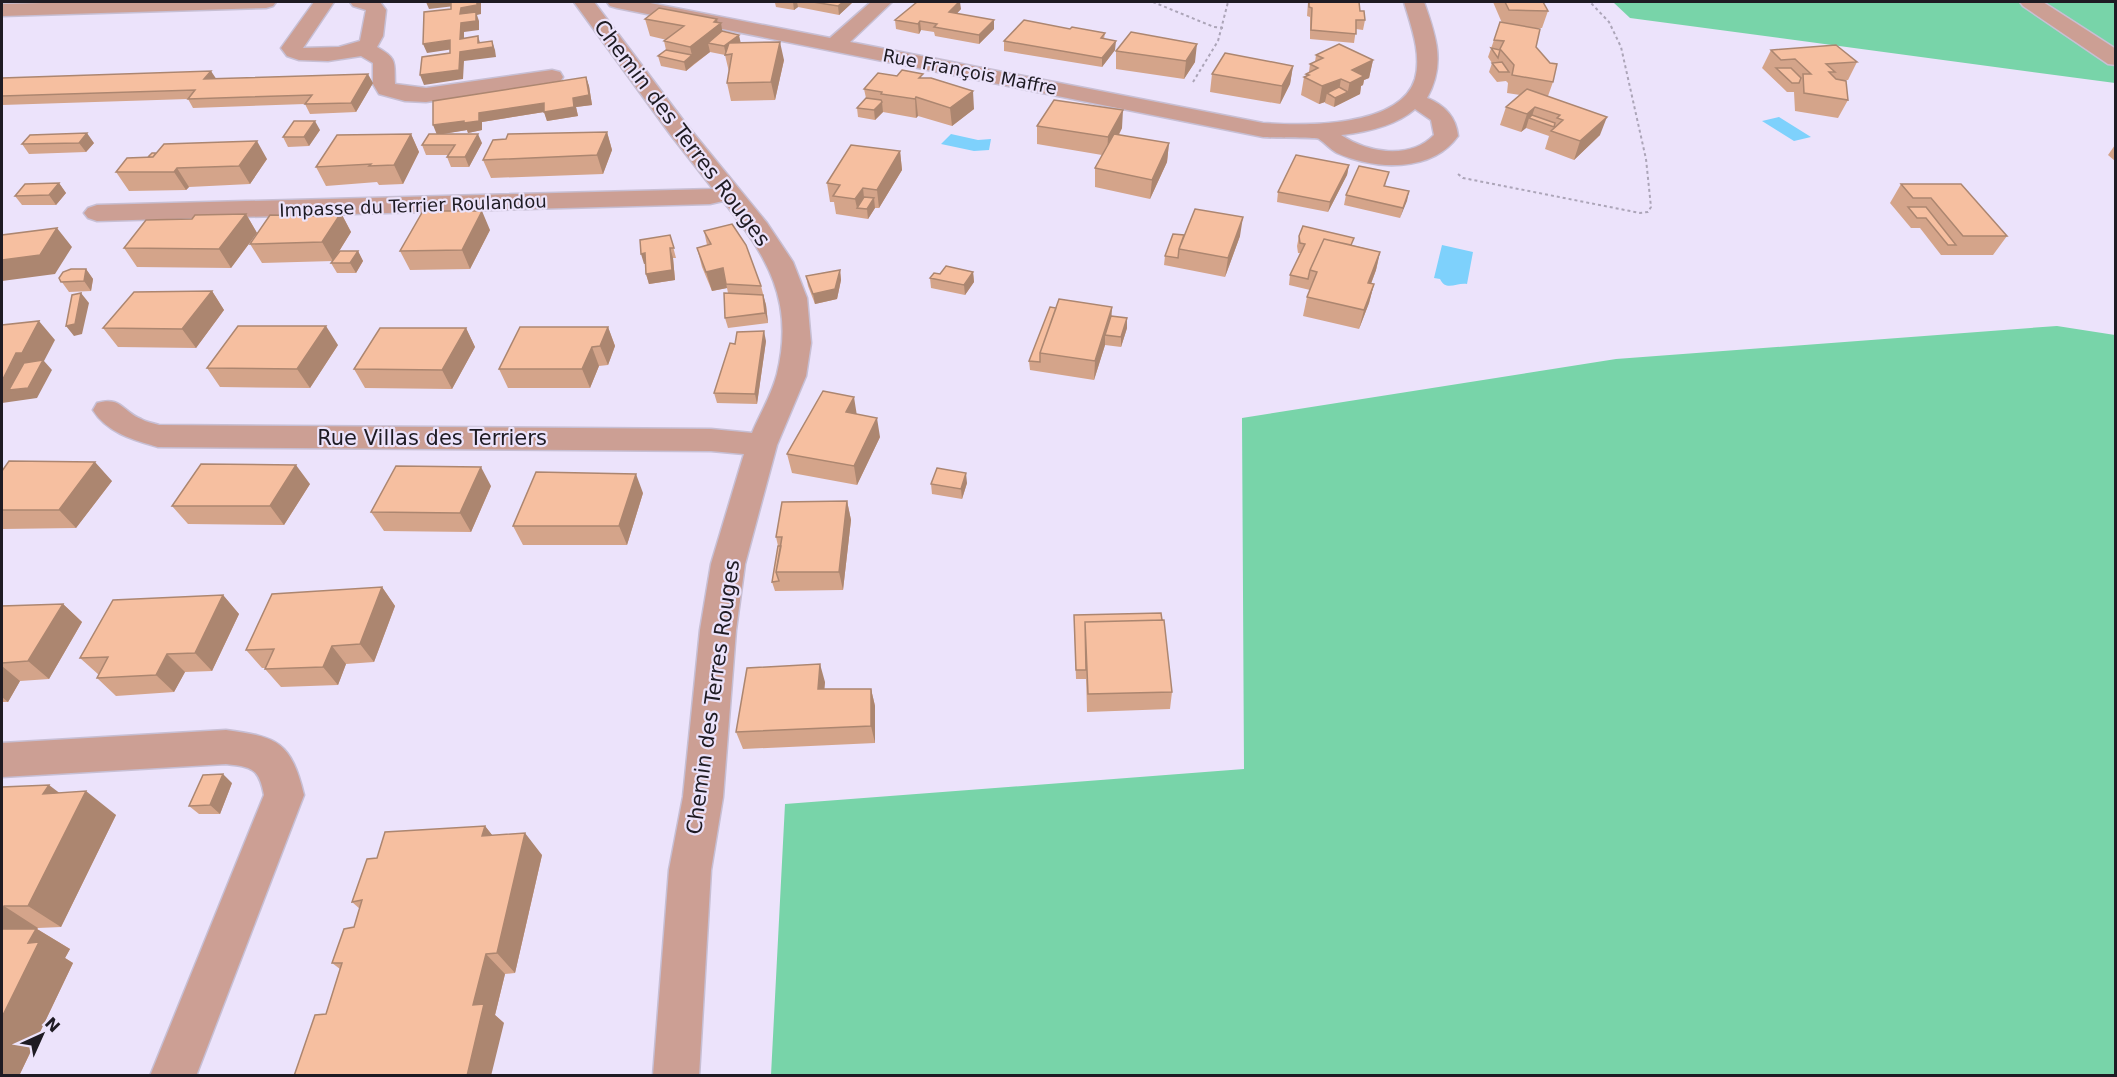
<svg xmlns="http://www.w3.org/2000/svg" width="2117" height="1077" viewBox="0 0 2117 1077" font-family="'DejaVu Sans',sans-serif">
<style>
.green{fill:#78d4a9}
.water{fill:#7ed1fc}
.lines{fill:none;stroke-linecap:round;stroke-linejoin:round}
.street-casing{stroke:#c7bfd4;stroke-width:3}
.path{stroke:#aca5b8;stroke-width:2;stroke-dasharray:3 3;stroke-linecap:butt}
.street{fill:#cc9f94;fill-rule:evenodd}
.wall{fill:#d4a48a}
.shaded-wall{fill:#ac8670}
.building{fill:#f6bfa0;stroke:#ac8670;stroke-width:1.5}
.labels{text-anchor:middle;stroke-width:4.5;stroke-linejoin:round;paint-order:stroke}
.far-street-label{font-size:18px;fill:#1e1b23;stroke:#ece3fb}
.street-label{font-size:21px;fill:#1e1b23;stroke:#ece3fb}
</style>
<rect width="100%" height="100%" fill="#ece3fb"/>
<path class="green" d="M1613 2H2115V83L1630 18Z
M2057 326 2115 335V1075H771L785 804 1244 769 1242 418 1616 359Z"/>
<path class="water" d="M1779 117 1811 137 1794 141 1762 121Z
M951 134 978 140 991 139 989 150 974 151 941 144Z
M1442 245 1473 252 1467 284C1457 282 1446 292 1440 279L1434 278Z"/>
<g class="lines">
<g class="street-casing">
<path id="street" d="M84 2H276L273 6 266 8 2 16V4Z
M314 2H334L303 48 339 47 360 41 366 10 353 6 350 2H380L386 10 383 36 377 47C398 59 394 62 395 84L426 88 552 70 560 72 563 77 560 82 552 84 426 102 405 101 379 94 373 84V63L361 56 328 61 299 60 287 56 281 48Z
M574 2H594L686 124 767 223 793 262 807 298 811 343 806 376 777 445 745 564 736 630 723 797 711 870 699 1076H653L669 870 683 797 700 630 711 564 744 454 711 451 158 447C134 440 107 433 93 410L97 403C121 396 122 411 141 419 146 422 153 423 159 425L711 429 752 433C760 414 772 394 777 374 795 301 767 256 723 201L710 204 97 221 88 218 84 213 88 208 97 205 713 189 670 134Z
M607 2H645L830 38 871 2H892L850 42 1263 123C1303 126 1400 128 1415 79 1422 54 1411 26 1404 2H1424C1436 36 1446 64 1427 98 1444 105 1456 116 1458 136 1432 173 1374 170 1337 153 1330 149 1325 143 1319 139 1316 137 1271 138 1263 137L617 8 610 6ZM1415 109 1431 120 1434 135C1410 160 1368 153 1341 135 1367 132 1395 126 1415 109Z
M2020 2H2043L2116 49V65L2108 64 2023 6Z
M226 730C278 737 291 742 304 795L196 1076H150L264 795C259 768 252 767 226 764L2 777V743Z"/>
</g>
<path class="path" d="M1153 2 1214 27 1223 28
M1193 82 1218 41 1228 2
M1458 174 1463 178 1640 213 1648 212 1651 207 1646 159 1621 47 1609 22 1590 2"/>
<use href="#street" class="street"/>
</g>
<path class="wall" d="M766 2H853L839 15 798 7 794 10 776 7 775 3Z
M1308 2H1359L1360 11 1365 20 1363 30 1356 29 1354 43 1310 39V17L1307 16Z
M1493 2H1543L1548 11 1542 28H1533L1536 47 1553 82 1548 96 1600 135 1574 160 1545 149 1549 136 1526 128 1521 132 1500 125 1506 107 1520 95 1507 93 1508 83 1506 81 1497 82 1489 72 1492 63 1488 57 1494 40 1502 23Z
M961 9 957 13 994 29 979 44 935 36 934 32 921 30 919 34 896 29 895 20Z
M645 19H717L722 31 740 43 784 60 775 100 731 101 727 83 729 72 725 55 710 52 686 71 661 66 658 56 666 50 664 41 667 40 650 36Z
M1070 29 1105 33 1104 39 1115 50 1102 67 1004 51V41Z
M1771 50 1857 62 1848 80H1842L1848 100 1838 118 1795 111 1794 92H1787L1762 68Z
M1116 51 1195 62 1184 79 1116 69Z
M1316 55 1373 60 1369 78 1364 80 1363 85 1361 86 1360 94 1334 107 1325 103V102L1319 104 1301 95 1304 77 1306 76V74L1309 72 1310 64 1315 62Z
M1293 66 1290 84 1280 104 1210 92 1212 74Z
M897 76 923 78 974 109 952 126 918 116 916 118 883 112 875 120 858 117 857 108 866 98 864 89Z
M586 77 589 86 592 105 576 107 578 116 547 121 544 112 482 122V130L468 133 467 130 442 134 482 143 469 167H451L447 157 449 155H426L422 145 437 134Z
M2 78 216 79 373 83 356 112 310 114 305 104 193 108 188 99 2 105Z
M1037 126 1122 128 1119 135 1169 143 1167 162 1150 199 1095 187V168L1102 155 1037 144Z
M320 130 309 146 288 147 283 137Z
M607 132 612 150 603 174 491 178 483 160Z
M411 134 419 152 403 184 379 185 377 182 326 186 316 167Z
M30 135 94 143 86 152 29 154 22 144Z
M2115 145V161L2108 155Z
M900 151 902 170 879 208H875L868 219 836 214 834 202H830L827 183Z
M267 159 250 184 189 187 186 190 129 191 116 172Z
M1349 165 1347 175 1328 212 1277 202 1278 192Z
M1386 182 1385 186 1409 191 1400 218 1344 205 1346 195Z
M59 183 66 193 56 205H22L15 196Z
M1901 184 2007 236 1993 255H1941L1920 228H1911L1890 203Z
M341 213 351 232 333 261 262 263 250 244 320 216Z
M246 214 257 233 231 268 137 267 124 248 192 219Z
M490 230 470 269 410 270 400 251Z
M704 231 761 286 766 305 768 323 728 328 725 318 728 293 727 288 712 291 702 267 697 248 707 245Z
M670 235 676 258H673L675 280 649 284 646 274 645 264H644Z
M1184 235 1240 236 1225 277 1164 265 1165 256Z
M1299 236 1352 245 1380 252 1376 270 1371 284H1374L1369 303 1359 329 1303 316 1307 297 1310 290 1289 285 1290 275 1301 253H1298L1297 246Z
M358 251 363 261 356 273H337L331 263Z
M86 269 93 279 91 291 69 292 59 278Z
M840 270 841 280 837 299 815 304 808 286 806 276Z
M973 272 974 282 965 295 931 288 930 278 940 274Z
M212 291 224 310 196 348 118 347 103 328Z
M1056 308 1111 316 1127 328 1121 347 1105 345 1094 380 1030 370 1029 361Z
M608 327 615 346 608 365 599 366 590 388H508L499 369Z
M466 328 475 347 452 389 365 388 354 369Z
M766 341 757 404 717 403 714 393Z
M338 345 310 388 220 387 207 368Z
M880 437 857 485 792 473 787 454Z
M2 471 112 481 76 528 2 529Z
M967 483 962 499 932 494 931 484Z
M310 484 284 525 188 524 172 506Z
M491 486 471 532 384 531 371 512Z
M643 493 627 545H523L513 526Z
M847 501 851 520 843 590 775 591 772 582 778 546 776 537Z
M382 587 395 606 374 662 346 664 338 685 281 687 265 669 266 668H262L246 650Z
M223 595 239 614 212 671 185 672 174 692 116 696 97 678 99 675 80 658Z
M63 604 82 622 49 679 20 681 8 702H2V606Z
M1074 615 1172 692 1170 709 1087 712 1086 675V679H1076Z
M825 682 824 689H871L875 706V743L743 749 736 732Z
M232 783 220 814H199L189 806Z
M2 787 60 793 116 815 61 927 38 928 37 929 70 949 65 958 73 963 19 1076H2Z
M485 826 492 835 542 855 515 973 505 974 495 1015 504 1023 326 1014 340 969 332 963 354 927 360 909 352 902 377 858Z"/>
<path class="shaded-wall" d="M426 2H453L455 6 429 9Z
M477 2H481V14L477 15 479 21V30L464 32V48L460 39 461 8Z
M793 2H797L798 7 794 10Z
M843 2H853L839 15 838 6Z
M959 2H960L961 9 950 21 949 12Z
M717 19 718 25 721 23 724 41 708 43 710 52 694 64 690 47Z
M994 20V29L979 44V35Z
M920 21 921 30 919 34 918 24Z
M739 35 741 44 726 55 724 46Z
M478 36 481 46 492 41 495 50 496 57 464 61 463 79 424 85 420 75 460 52 478 43Z
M450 40 454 49 427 53 423 44Z
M1116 41 1115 50 1102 67V58Z
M780 42 784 60 775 100 771 82Z
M1197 44 1195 62 1184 79 1186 61Z
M692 55 694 64 686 71 684 62Z
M1373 60 1369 78 1364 80 1363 85 1361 86 1360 94 1346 101 1352 70Z
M1293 66 1290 84 1280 104 1282 86Z
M211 71 217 80 204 79Z
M368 74 373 83 356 112 351 103Z
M586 77 589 86 592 105 576 107 578 116 547 121 544 112 482 122V130L468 133 467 130 437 135 433 125 479 113 573 98Z
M1341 79 1338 97 1348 92 1346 101 1334 107 1335 98 1327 93 1325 102 1319 104 1322 86Z
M973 91 974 109 952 126 950 108Z
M916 97 918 116 916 118 915 99Z
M882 102 883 112 875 120 874 110Z
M1535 107 1531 119 1529 118 1526 128 1521 132 1527 114Z
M1123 110 1122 128 1107 156 1108 137Z
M1607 117 1600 135 1574 160 1580 141Z
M315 121 320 130 309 146 304 137Z
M607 132 612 150 603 174 597 155Z
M87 133 94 143 86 152 79 143Z
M411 134 419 152 403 184 394 165Z
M478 134 482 143 469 167 465 157Z
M257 141 267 159 250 184 239 166Z
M1169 143 1167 162 1150 199 1152 180Z
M900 151 902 170 879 208 877 190Z
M1349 165 1347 175 1328 212 1330 202Z
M177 168 189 187 186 190 174 172Z
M59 183 66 193 56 205 49 195Z
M863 188 865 207 857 208 855 199Z
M1409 191 1407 201 1400 218 1403 208Z
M874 198 875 208 868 219 867 209Z
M482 211 490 230 470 269 462 250Z
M341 213 351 232 333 261 322 242Z
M246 214 257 233 231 268 219 249Z
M1243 217 1240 236 1225 277 1228 258Z
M57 228 72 247 55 274 2 281V260Z
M670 248 673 258 675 280 649 284 646 274Z
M358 251 363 261 356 273 350 263Z
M1380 252 1376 270 1364 302 1368 283Z
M645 253 648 263 644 264 641 254Z
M723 268 727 288 712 291 706 272Z
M86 269 93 279 91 291 84 281Z
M840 270 841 280 837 299 815 304 813 294Z
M973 272 974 282 965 295 964 285Z
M1374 284 1369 303 1359 329 1364 310Z
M212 291 224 310 196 348 182 329Z
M81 293 89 303 82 334 74 336 66 326Z
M763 295 766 305 768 323 765 313Z
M1112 307 1111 326 1105 335V345L1094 380 1095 361Z
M1127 318V328L1121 347V337Z
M39 321 55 340 44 361 52 370 37 398 2 403V381L16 353Z
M326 326 338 345 310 388 297 369Z
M608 327 615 346 608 365 600 346Z
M466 328 475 347 452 389 442 370Z
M764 331 766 341 757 404 755 394Z
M592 347 599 366 590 388 582 369Z
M854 397 857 416 846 412Z
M877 418 880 437 857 485 854 466Z
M95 462 112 481 76 528 59 510Z
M296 465 310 484 284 525 270 506Z
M481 467 491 486 471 532 460 513Z
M966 473 967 483 962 499 961 489Z
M636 474 643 493 627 545 619 526Z
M847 501 851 520 843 590 839 572Z
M382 587 395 606 374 662 360 644Z
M223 595 239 614 212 671 195 653Z
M63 604 82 622 49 679 28 661Z
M332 646 346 664 338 685 323 667Z
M167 654 185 672 174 692 156 675Z
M820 664 825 682 823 707 818 689Z
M2 666 20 681 8 702 2 697Z
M871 689 875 706V743L871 726Z
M223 774 232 783 220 814 210 805Z
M49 785 78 807 86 791 116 815 61 927 28 906 43 794Z
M485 826 503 849 482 836Z
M525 833 542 855 515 973 497 953Z
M4 906 38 928 37 929 70 949 65 958 73 963 19 1076H2V911Z
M486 954 505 974 495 1015 504 1023 491 1076H467L473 1005Z"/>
<path class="building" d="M451 2H477V5L461 8 460 14 476 12V21L461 23 460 39 478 36V43L492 41 493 47 460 52 459 70 420 75 422 57 450 53V40L423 44 424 12 451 9Z
M813 2H843L838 6Z
M917 2H959L949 12 994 20 979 35 934 27 937 24 920 21 918 24 895 20Z
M1309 2H1359L1360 11H1364L1365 20H1356V34L1311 30 1312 8 1309 7Z
M1505 2H1543L1548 11 1509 10Z
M659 8 717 19 714 22 721 23 690 47 664 41 684 26 645 19Z
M1024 20 1070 29 1072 27 1105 33 1101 38 1116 41 1102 58 1004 41Z
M1500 22 1540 29 1536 47 1550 63 1557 64 1553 82 1512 75 1514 65 1500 49 1504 41 1494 40Z
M722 31 739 35 724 46 708 43Z
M1131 32 1197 44 1186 61 1116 51Z
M780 42 771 82 727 83 732 54 725 55 729 43Z
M1339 44 1373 60 1352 70 1364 76 1350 83 1341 79 1322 86 1304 77 1309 75 1306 74 1318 68 1310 64 1323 58 1316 55Z
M1836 45 1857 62 1826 64 1835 72H1829L1836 79 1846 81 1848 100 1804 93 1803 74H1811L1795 59 1781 60 1771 50Z
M1491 48 1500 50 1498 58Z
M666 50 692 55 684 62 658 56Z
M1225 53 1293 66 1282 86 1212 74Z
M1502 62 1509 72H1499L1492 63Z
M1776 68H1791L1801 78 1799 83H1792Z
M902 70 923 74 919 78H931L973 91 950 108 916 97 915 99 881 94 882 92 864 89 878 73 897 76Z
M211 71 204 79 368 74 351 103 305 104 312 95 188 99 195 90 2 96V78Z
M586 77 589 95 573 98 574 107 544 112V103L479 113V121L464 123V121L433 125V101Z
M1339 87 1348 92 1335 98 1327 93Z
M1527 89 1607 117 1580 141 1551 131 1563 120 1557 118 1560 115 1535 107 1527 114 1506 107Z
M866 98 881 100 882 102 874 110 857 108Z
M1054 100 1123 110 1108 137 1037 126Z
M1532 115 1555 123 1554 127 1529 118Z
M294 121H315L304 137H283Z
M607 132 597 155 483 160 493 140 506 139 508 134Z
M87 133 79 143 22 144 30 135Z
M411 134 394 165 369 166 371 164 316 167 337 135Z
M429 134H478L465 157H447L455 145H422Z
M1114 134 1169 143 1152 180 1095 168Z
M257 141 239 166 177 168 174 172H116L127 158 153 157 164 144Z
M851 145 900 151 877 190 863 188 855 199 833 196 840 185 827 183Z
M152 153H156L153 157H148Z
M1296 155 1349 165 1330 202 1278 192Z
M1359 166 1389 172 1384 186 1409 191 1403 208 1346 195Z
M59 183 49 195 15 196 25 184Z
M1901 184H1961L2007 236H1963L1931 198H1913Z
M864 197 874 198 867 209 857 208Z
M1908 207H1926L1956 245H1948L1926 218H1917Z
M1195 209 1243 217 1228 258 1179 249Z
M423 211H482L462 250 400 251Z
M341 213 322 242 250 244 270 215 320 216 322 214Z
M246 214 219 249 124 248 146 220 192 219 195 215Z
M732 224 746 245 761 286 726 284 723 268 706 272 697 248 711 244 704 231Z
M1303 226 1354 238 1351 245 1324 239 1310 270 1308 279 1290 275 1305 244 1300 243 1299 236Z
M57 228 40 255 2 260V235Z
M1173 234 1184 235 1179 249 1178 258 1165 256Z
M670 235 674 248H670L672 270 646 274 645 253 641 254 640 240Z
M1324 239 1380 252 1368 283 1374 284 1364 310 1307 297 1317 272 1310 270Z
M340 251H358L350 263H331Z
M946 266 973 272 964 285 930 278 934 273 940 274Z
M71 269H86L84 281 61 282 59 278 63 272Z
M840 270 835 289 813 294 806 276Z
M212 291 182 329 103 328 134 292Z
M81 293 75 324 66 326 72 295Z
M724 293 763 295 765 313 725 318Z
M1059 299 1112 307 1095 361 1040 353Z
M1050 307 1056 308 1040 353V362L1029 361Z
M1111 316 1127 318 1121 337 1105 335Z
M39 321 22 353H16L2 381V325Z
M238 326H326L297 369 207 368Z
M520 327H608L600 346 592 347 582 369H499Z
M380 328H466L442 370 354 369Z
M764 331 755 394 714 393 730 343 735 344 737 332Z
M43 360 28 388 9 390 24 363Z
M823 391 854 397 846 412 877 418 854 466 787 454Z
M9 461 95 462 59 510H2V471Z
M201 464 296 465 270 506H172Z
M396 466 481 467 460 513 371 512Z
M937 468 966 473 961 489 931 484Z
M536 472 636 474 619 526H513Z
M847 501 839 572H776L782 537H776L782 502Z
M778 546H781L776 572 779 581 772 582Z
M382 587 360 644 332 646 323 667 265 669 274 649 246 650 272 594Z
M223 595 195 653 167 654 156 675 97 678 108 657 80 658 113 600Z
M63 604 28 661 2 663V606Z
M1161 613 1162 620 1085 622 1086 670H1076L1074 615Z
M1164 620 1172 692 1088 694 1085 622Z
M820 664 818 689H871V726L736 732 747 668Z
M223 774 210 805 189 806 203 775Z
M49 785 43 794 86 791 28 906H4L2 911V787Z
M485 826 482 836 525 833 497 953 486 954 473 1005 484 1004 467 1076H294L315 1015 326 1014 342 963H332L344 929 354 927 362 900 352 902 367 859 377 858 385 832Z
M2 929H36L28 943 39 942 2 1017Z"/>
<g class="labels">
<g class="far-street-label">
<text transform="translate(970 72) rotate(11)" y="6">Rue François Maffre</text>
<text transform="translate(413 206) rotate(-2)" y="6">Impasse du Terrier Roulandou</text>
</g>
<g class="street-label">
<text transform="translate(682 133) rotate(53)" y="7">Chemin des Terres Rouges</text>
<text x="432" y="445">Rue Villas des Terriers</text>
<text transform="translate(713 697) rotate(-82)" y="7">Chemin des Terres Rouges</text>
</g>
</g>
<rect width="2117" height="1077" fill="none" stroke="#1e1b23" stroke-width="6"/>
<g transform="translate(42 1035) rotate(45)" stroke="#ece3fb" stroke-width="4.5" paint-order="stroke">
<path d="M0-4.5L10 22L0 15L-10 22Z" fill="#1e1b23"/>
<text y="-9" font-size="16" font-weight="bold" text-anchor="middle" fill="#1e1b23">N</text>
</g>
</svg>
